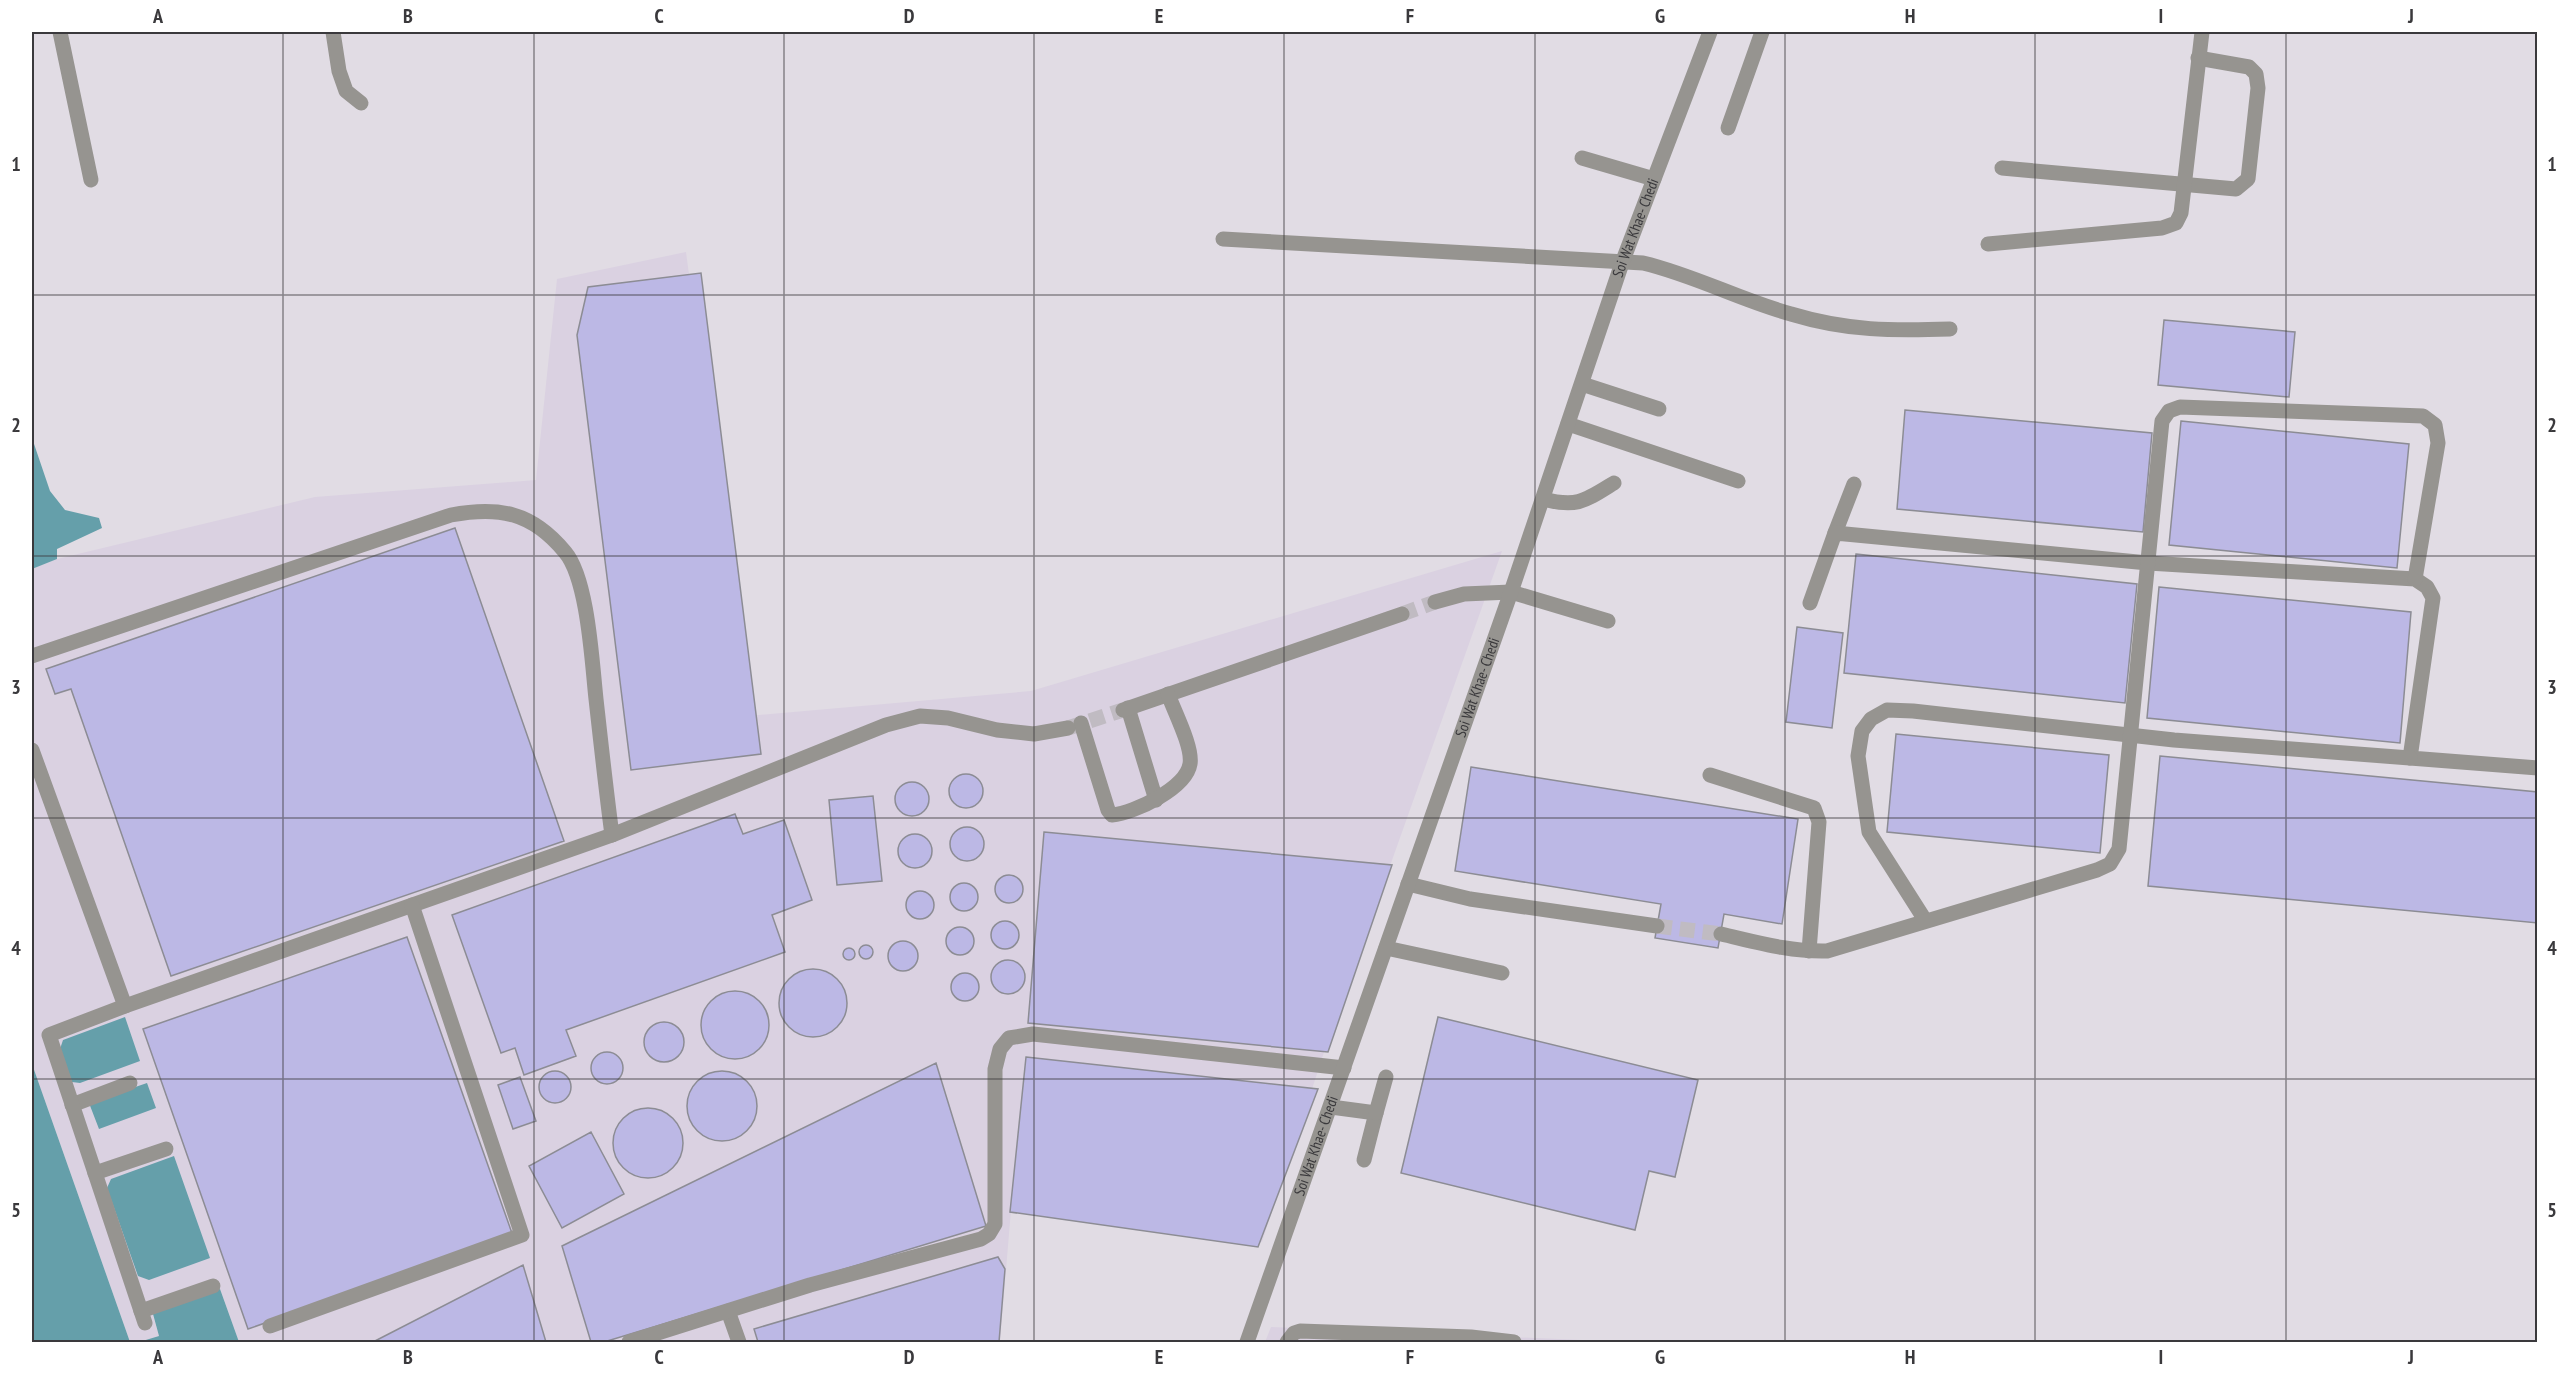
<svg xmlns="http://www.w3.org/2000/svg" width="2569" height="1374" viewBox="0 0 2569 1374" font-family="'PT Sans Narrow',sans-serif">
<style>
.built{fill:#dad1e1}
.water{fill:#659faa}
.building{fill:#bcb8e5;stroke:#8c8c94;stroke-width:1.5}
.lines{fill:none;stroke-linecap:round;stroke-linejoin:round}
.minor-tunnel{stroke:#c0bbc2;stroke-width:15;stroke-dasharray:15 8;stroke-linecap:butt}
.minor{stroke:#969490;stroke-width:15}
.grid{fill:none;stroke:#3a393c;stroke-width:1.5;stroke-opacity:0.55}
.labels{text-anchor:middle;stroke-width:4.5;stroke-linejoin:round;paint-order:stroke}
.street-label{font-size:15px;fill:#3a393c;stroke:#fff}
.neatline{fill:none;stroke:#3a393c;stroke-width:2}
.grid-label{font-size:20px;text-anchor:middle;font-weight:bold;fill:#3a393c}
</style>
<rect width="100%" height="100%" fill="#e1dce4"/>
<path class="built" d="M686 252 748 716 1031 691 1502 551 1327 1043 1262 1242 1011 1210 1000 1342H239L220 1289 153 1315 159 1336 139 1342H130L32 1064V569L57 559 315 497 536 480 557 279Z
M1271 1327 1630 1342H1265Z"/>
<path class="water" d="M32 438 50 491 65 510 99 518 102 528 57 549V559L32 569Z
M125 1017 140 1061 80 1083 72 1082 60 1049 63 1040Z
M32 1064 130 1342H32Z
M147 1083 156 1108 99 1129 89 1103Z
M174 1156 210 1258 149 1280 138 1276 107 1188 111 1179Z
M220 1289 239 1342H139L159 1336 153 1314Z"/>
<path class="building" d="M701 273 761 754 631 770 577 335 588 287Z
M2164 320 2295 332 2289 397 2158 385Z
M1905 410 2152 433 2143 532 1897 509Z
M2181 421 2409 444 2397 568 2169 545Z
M455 528 564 841 171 976 71 689 55 694 46 669Z
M1856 554 2137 584 2125 703 1844 673Z
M2159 587 2411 612 2400 743 2147 718Z
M1797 627 1843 633 1832 728 1786 722Z
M1896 734 2109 755 2100 853 1887 832Z
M2160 756 2538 792V923L2148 886Z
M1471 767 1798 819 1782 924 1724 914 1718 948 1655 938 1661 904 1455 871Z
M949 791a17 17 0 1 1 34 0a17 17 0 1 1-34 0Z
M895 799a17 17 0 1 1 34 0a17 17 0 1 1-34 0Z
M873 796 882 881 837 885 829 800Z
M735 814 743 834 784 820 812 900 772 915 785 952 566 1030 576 1056 524 1075 515 1048 501 1053 452 915Z
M950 844a17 17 0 1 1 34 0a17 17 0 1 1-34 0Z
M1044 832 1392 865 1328 1052 1028 1023Z
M898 851a17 17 0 1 1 34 0a17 17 0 1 1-34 0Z
M995 889a14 14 0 1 1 28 0a14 14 0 1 1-28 0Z
M950 897a14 14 0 1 1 28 0a14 14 0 1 1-28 0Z
M906 905a14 14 0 1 1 28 0a14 14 0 1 1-28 0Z
M991 935a14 14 0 1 1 28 0a14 14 0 1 1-28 0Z
M946 941a14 14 0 1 1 28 0a14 14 0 1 1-28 0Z
M407 937 513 1236 248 1329 143 1029Z
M888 956a15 15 0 1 1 30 0a15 15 0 1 1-30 0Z
M859 952a7 7 0 1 1 14 0a7 7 0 1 1-14 0Z
M843 954a6 6 0 1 1 12 0a6 6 0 1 1-12 0Z
M991 977a17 17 0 1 1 34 0a17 17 0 1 1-34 0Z
M779 1003a34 34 0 1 1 68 0a34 34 0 1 1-68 0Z
M951 987a14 14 0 1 1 28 0a14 14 0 1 1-28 0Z
M701 1025a34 34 0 1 1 68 0a34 34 0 1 1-68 0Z
M1438 1017 1698 1080 1675 1177 1649 1171 1635 1230 1401 1173Z
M644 1042a20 20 0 1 1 40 0a20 20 0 1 1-40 0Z
M591 1068a16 16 0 1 1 32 0a16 16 0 1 1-32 0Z
M1026 1057 1318 1089 1258 1247 1010 1212Z
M936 1063 986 1226 604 1342H591L562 1246Z
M687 1106a35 35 0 1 1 70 0a35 35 0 1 1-70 0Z
M539 1087a16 16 0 1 1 32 0a16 16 0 1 1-32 0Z
M520 1077 536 1121 513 1129 498 1085Z
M613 1143a35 35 0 1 1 70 0a35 35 0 1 1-70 0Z
M591 1132 624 1194 562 1228 529 1166Z
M998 1257 1005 1269 999 1342H758L754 1329Z
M523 1265 546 1342H373Z"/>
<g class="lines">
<path class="minor-tunnel" d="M1402 614 1435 602
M1068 728 1123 710
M1657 926 1721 934"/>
<g class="minor">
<path d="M60 32 91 180"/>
<path d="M333 32 339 71 346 91 361 103"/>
<path d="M1728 128 1762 32"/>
<path d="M1582 158 1654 179"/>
<path d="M2002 168 2236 189 2248 179 2258 88 2256 74 2249 67 2198 58"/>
<path d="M1223 239 1643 263C1694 275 1740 300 1791 314 1847 331 1893 331 1950 329"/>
<path d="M1988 244 2162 228 2176 223 2181 213 2202 32"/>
<path d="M1582 384 1659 409"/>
<path d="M1568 424 1738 481"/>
<path d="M1543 499C1577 508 1585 501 1614 483"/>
<path d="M1835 533 1854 484"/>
<path d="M1435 602 1464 594 1511 592 1608 621"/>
<path d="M1810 603 1835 533 2148 563 2415 579 2427 587 2433 598 2410 758 2538 768"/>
<path d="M32 656 451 515C499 506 532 512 565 552 588 579 592 663 596 699 601 744 606 790 612 835"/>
<path d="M1128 708 1156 800"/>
<path d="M1123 710 1402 614"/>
<path d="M1081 723 1108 810 1112 815C1135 813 1186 788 1190 764 1193 747 1174 711 1168 694"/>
<path d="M32 750 125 1006"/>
<path d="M1710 775 1814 808 1819 822 1809 951"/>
<path d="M1408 884 1470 899 1657 926"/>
<path d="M1925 920 1869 832 1858 756 1862 731 1871 719 1887 710 1913 711 2174 740 2410 758"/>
<path d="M1721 934C1756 942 1790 952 1827 951L2097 870 2110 864 2119 849 2162 421 2169 411 2180 407 2423 416 2435 425 2438 443 2415 579"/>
<path d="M1386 948 1502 973"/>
<path d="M72 1105 130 1083"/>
<path d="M1331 1107 1376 1113 1364 1160"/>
<path d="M1376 1113 1386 1077"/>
<path d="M95 1173 166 1149"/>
<path d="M141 1311 213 1286"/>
<path d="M728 1311 739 1342"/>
<path d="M145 1323 49 1035 125 1006 612 835 886 725 920 716 948 718 997 730 1034 734 1068 728"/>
<path d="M270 1326 522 1235 412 905"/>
<path d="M629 1342 810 1285 981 1239 989 1234 995 1224V1069L1000 1049 1009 1038 1033 1034 1344 1068"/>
<path id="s1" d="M1247 1342 1511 592 1622 263 1710 32"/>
<path d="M1287 1342 1294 1333 1300 1331 1471 1337 1514 1342"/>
</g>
</g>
<path class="grid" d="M283 32V1342M534 32V1342M784 32V1342M1034 32V1342M1284 32V1342M1535 32V1342M1785 32V1342M2035 32V1342M2286 32V1342M32 295H2538M32 556H2538M32 818H2538M32 1079H2538"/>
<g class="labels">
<g class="street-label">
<text dy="5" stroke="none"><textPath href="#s1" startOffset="1180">Soi Wat Khae- Chedi</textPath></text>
<text dy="5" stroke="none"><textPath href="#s1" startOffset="694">Soi Wat Khae- Chedi</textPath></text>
<text dy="5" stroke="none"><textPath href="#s1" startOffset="208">Soi Wat Khae- Chedi</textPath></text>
</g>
</g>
<rect width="2569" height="1374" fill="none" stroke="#ffffff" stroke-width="66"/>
<rect x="33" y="33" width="2503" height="1308" class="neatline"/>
<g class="grid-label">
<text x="158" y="23">A</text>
<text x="408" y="23">B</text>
<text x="659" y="23">C</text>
<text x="909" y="23">D</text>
<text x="1159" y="23">E</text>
<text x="1410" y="23">F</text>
<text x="1660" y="23">G</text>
<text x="1910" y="23">H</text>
<text x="2161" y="23">I</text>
<text x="2411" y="23">J</text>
<text x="16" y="171">1</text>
<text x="2552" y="171">1</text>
<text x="16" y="432">2</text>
<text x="2552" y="432">2</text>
<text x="16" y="694">3</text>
<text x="2552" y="694">3</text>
<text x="16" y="955">4</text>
<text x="2552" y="955">4</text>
<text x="16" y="1217">5</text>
<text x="2552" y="1217">5</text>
<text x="158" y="1364">A</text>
<text x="408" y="1364">B</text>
<text x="659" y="1364">C</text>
<text x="909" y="1364">D</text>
<text x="1159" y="1364">E</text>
<text x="1410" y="1364">F</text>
<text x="1660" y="1364">G</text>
<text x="1910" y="1364">H</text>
<text x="2161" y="1364">I</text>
<text x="2411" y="1364">J</text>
</g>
</svg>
